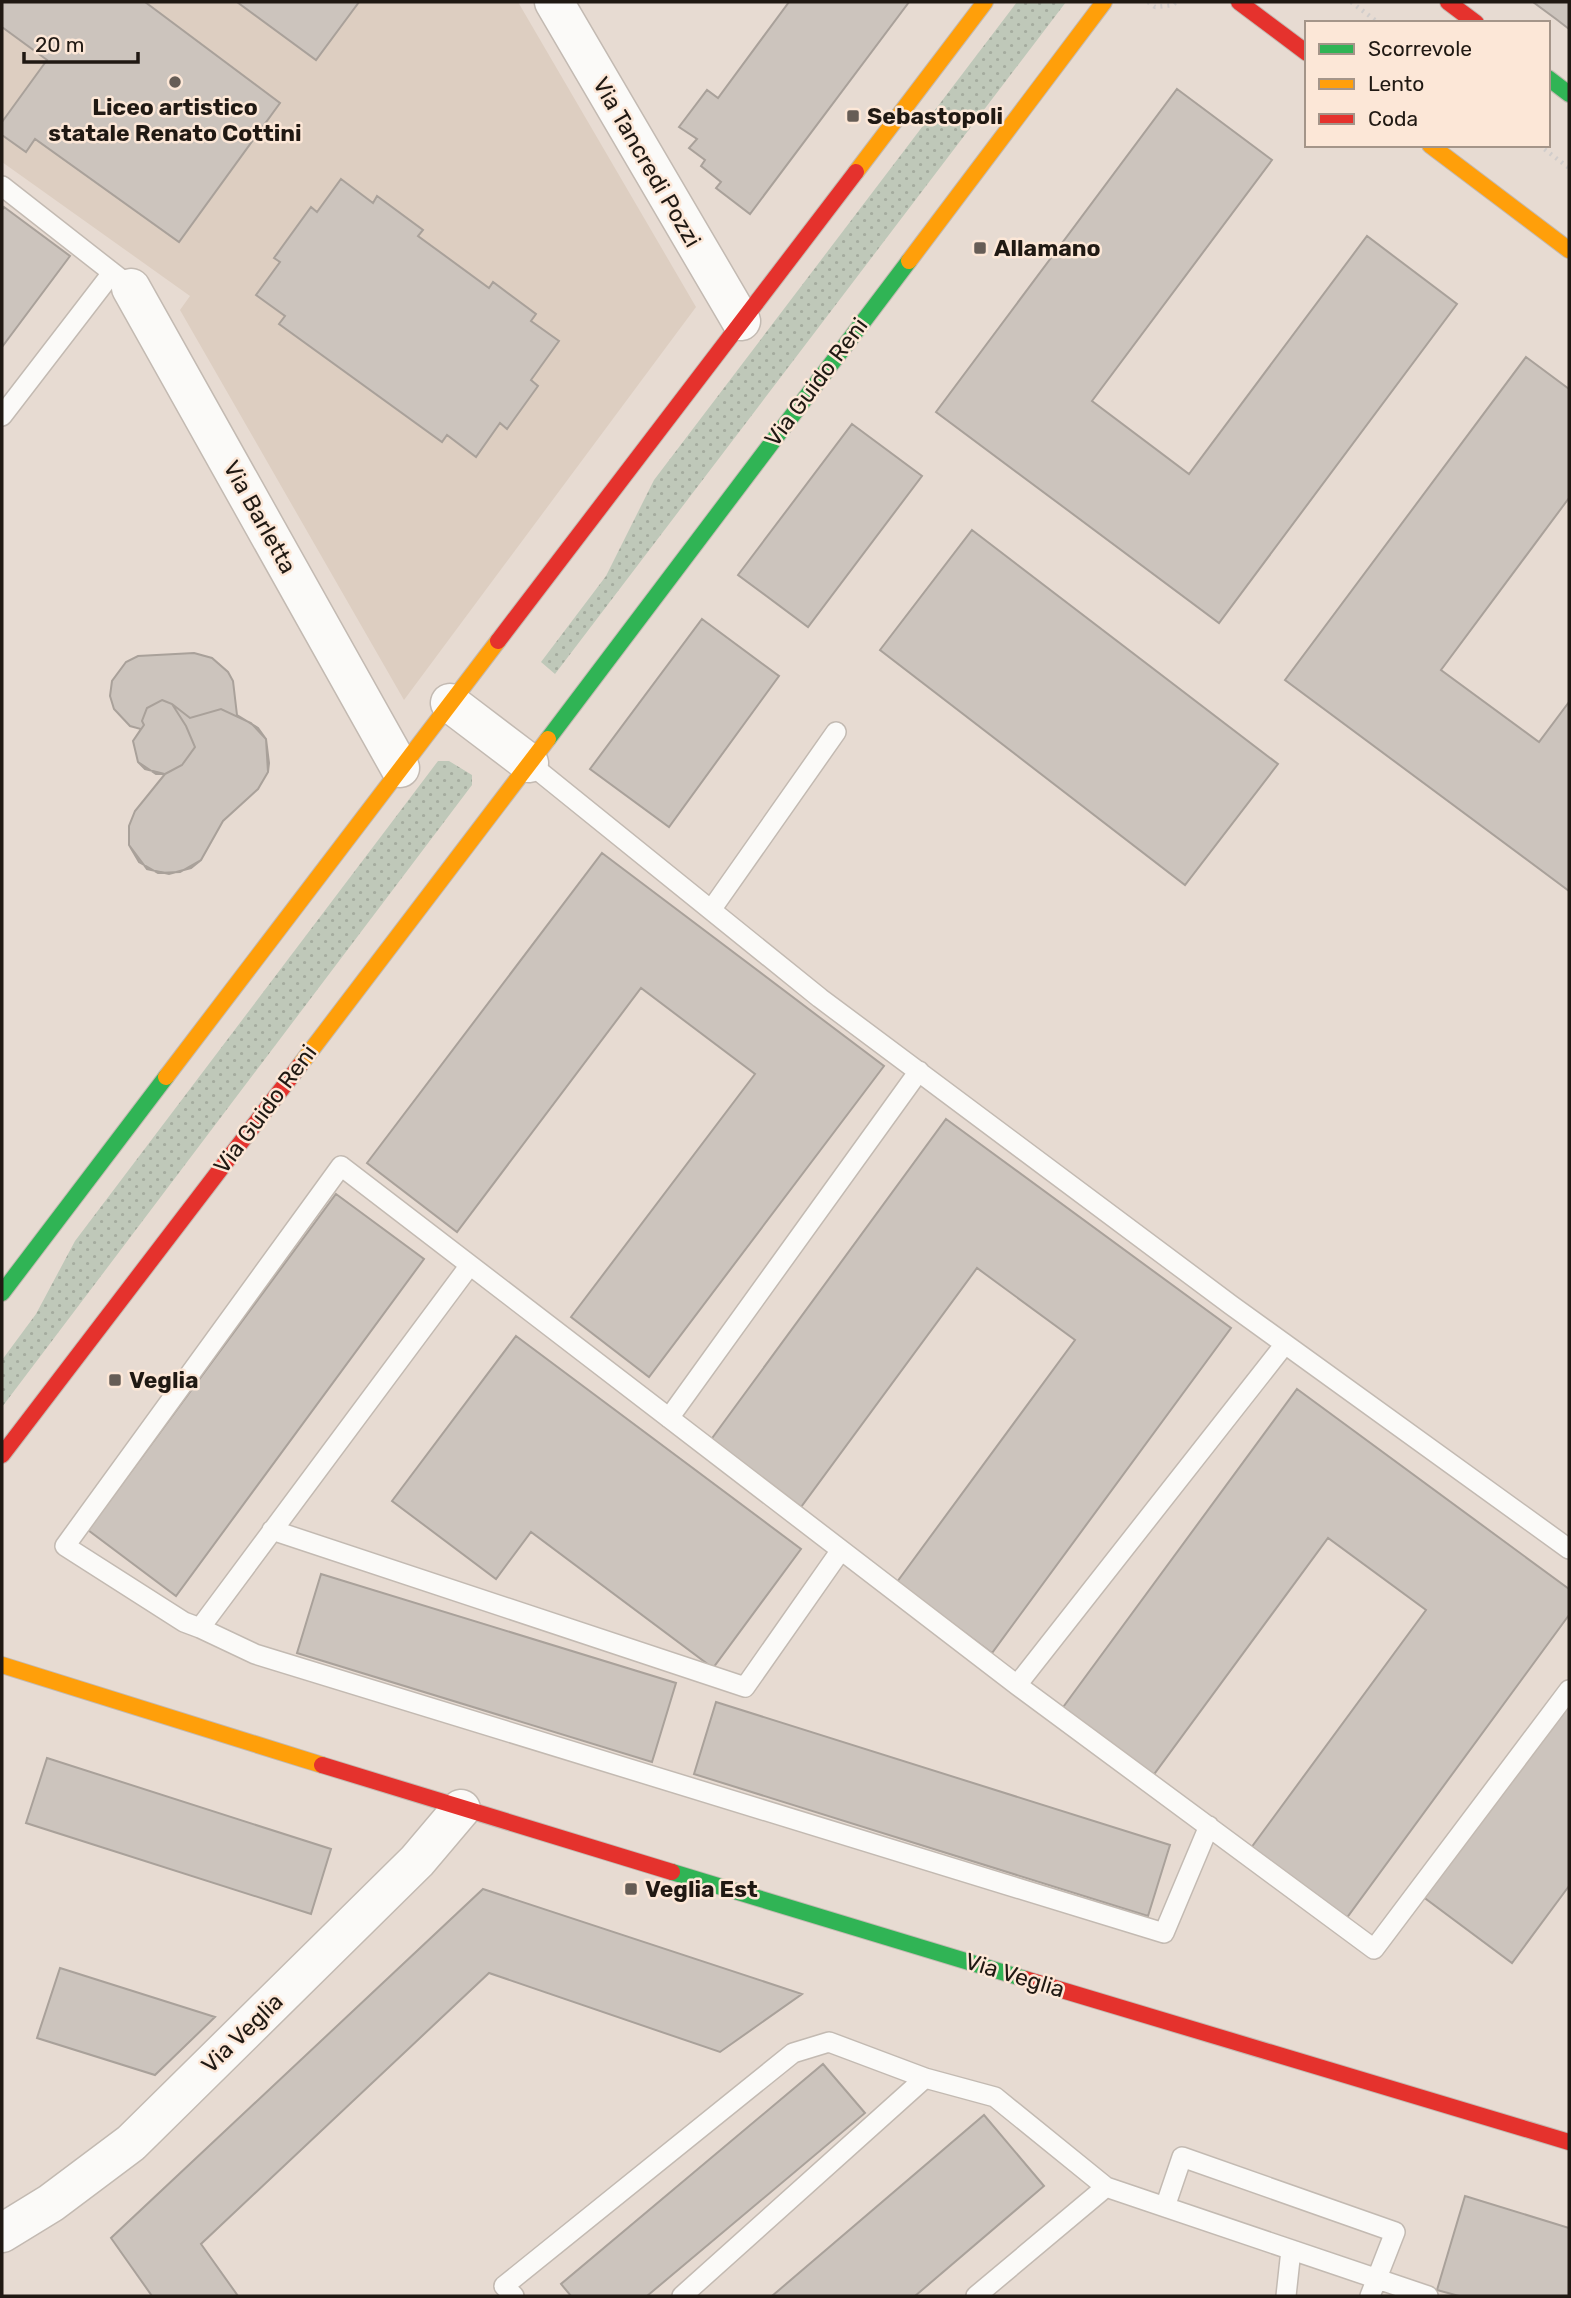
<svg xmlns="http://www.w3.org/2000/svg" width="1571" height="2298" viewBox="0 0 1571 2298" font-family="Rubik,sans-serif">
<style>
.education{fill:#ddcec1}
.grass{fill:url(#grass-dots)}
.building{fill:#ccc4bd;stroke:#a9a19a;stroke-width:2}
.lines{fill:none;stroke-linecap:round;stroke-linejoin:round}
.lane-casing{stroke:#c3bab2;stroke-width:22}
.street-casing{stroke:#c3bab2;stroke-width:41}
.fast-casing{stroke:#c3bab2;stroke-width:18}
.slow-casing{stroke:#c3bab2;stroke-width:18}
.jam-casing{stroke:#c3bab2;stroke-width:18}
.path{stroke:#d1cdcb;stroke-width:4.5;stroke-dasharray:2 5;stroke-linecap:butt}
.lane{stroke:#fbfaf8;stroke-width:19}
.street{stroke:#fbfaf8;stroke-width:38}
.fast{stroke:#30b455;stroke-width:16}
.slow{stroke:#ff9f0a;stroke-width:16}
.jam{stroke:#e5322d;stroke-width:16}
.poi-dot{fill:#665d56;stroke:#fce7d7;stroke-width:2.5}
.labels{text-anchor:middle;stroke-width:5;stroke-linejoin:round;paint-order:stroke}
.poi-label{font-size:23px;font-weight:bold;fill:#201913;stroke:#fce7d7;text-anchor:start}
.street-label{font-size:23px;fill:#201913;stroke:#fce7d7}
</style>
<defs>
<pattern id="grass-dots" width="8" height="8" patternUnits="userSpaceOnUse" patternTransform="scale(1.75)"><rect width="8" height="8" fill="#bfc8b9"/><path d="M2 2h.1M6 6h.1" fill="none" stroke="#a4ab9e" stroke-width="1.8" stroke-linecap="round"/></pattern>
</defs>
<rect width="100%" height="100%" fill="#e7dbd2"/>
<path class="education" d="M2 2H518L696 307 404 700 180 310 190 296 2 162Z"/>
<path class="grass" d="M1017 2H1066L555 674 541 662 606 576 654 480Z
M438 761H449L472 775V785L2 1407V1360L36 1314 75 1241Z"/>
<path class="building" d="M2 2H145L280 103 179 242 35 139 26 152 2 135V122L47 60 2 27Z
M237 2H359L316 60Z
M789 2H909L750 214 716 188 721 182 701 166 705 160 689 148 697 139 679 127 707 90 718 98Z
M1533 2H1569V29L1556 19Z
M1177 89 1272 160 1092 401 1189 474 1367 236 1457 304 1219 623 936 412Z
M341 179 373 203 377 196 423 230 418 236 489 288 493 282 536 314 531 321 559 341 531 380 538 386 507 429 500 423 476 457 447 435 442 442 279 324 285 316 256 295 280 262 274 258 311 207 317 212Z
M4 207 70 256 2 347V210Z
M1526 357 1569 389V498L1441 670 1539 742 1569 702V891L1285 680Z
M852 424 922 476 808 627 738 575Z
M972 530 1278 764 1185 885 880 650Z
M702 619 779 676 669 827 590 769Z
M194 653 212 658 228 672 233 681 237 715 258 728 266 739 268 772 258 789 223 821 201 860 180 872 158 873 139 862 129 845V826L135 811 165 774 145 769 138 762 133 741 141 729 130 726 114 709 110 696 112 681 126 662 138 656Z
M162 700 172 704 186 726 195 747 182 765 165 774H156L138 762 133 741 144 725 142 721 147 708Z
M172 704 190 718 221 709 251 723 266 739 269 763 268 772 258 789 223 821 201 860 191 868 169 874 147 869 129 845V826L135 811 165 774 182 765 195 747 186 726Z
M602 853 884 1066 649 1377 571 1317 755 1074 641 988 457 1232 367 1163Z
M946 1119 1231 1328 992 1653 897 1582 1075 1340 977 1268 801 1507 710 1441Z
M336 1194 424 1259 176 1596 88 1530Z
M516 1336 801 1549 713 1668 531 1532 496 1579 392 1501Z
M1297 1389 1569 1589V1615L1343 1923 1248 1852 1426 1610 1328 1538 1152 1777 1061 1710Z
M321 1574 676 1683 652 1762 297 1653Z
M1569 1697V1886L1512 1963 1422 1896Z
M716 1702 1170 1845 1148 1916 694 1774Z
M47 1758 331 1849 311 1914 26 1823Z
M483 1889 802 1994 720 2052 489 1973 201 2244 238 2296H152L111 2238Z
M60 1968 215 2017 155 2075 37 2038Z
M823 2064 865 2113 647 2296H571L561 2284Z
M984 2115 1044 2186 915 2296H772Z
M1465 2196 1569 2228V2296H1459L1437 2290Z"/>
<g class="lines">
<g class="lane-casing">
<path id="lane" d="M2 186 122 280
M2 416 112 273
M529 763 820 998 1231 1305 1569 1549
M711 910 836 732
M470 1265 200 1628 184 1622 65 1546 341 1166 1017 1685 1374 1949 1569 1690
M669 1418 919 1071
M272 1530 745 1687 841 1550
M200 1628 255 1654 1164 1933 1209 1826
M1017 1685 1285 1344
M1165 2207 1182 2157 1395 2232 1370 2296
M514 2296 504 2286 793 2053 829 2042 925 2078
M682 2296 925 2078 995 2097 1106 2187
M976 2296 1106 2187 1428 2296
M1286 2296 1291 2250"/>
</g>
<g class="street-casing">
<path id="street" d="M554 2 741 321
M131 288 400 768
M450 703 529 763
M2 2233 51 2203 131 2143 417 1861 461 1809"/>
</g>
<g class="fast-casing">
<path id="fast" d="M1548 78 1569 94
M548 739 909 261
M2 1293 166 1077
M672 1872 1025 1979"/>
</g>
<g class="slow-casing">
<path id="slow" d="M1430 145 1569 250
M856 172 985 2
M909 261 1104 2
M300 1065 548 739
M166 1077 498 641
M2 1665 322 1765"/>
</g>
<g class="jam-casing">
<path id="jam" d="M1239 2 1307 53
M1448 2 1476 23
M498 641 856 172
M2 1455 300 1065
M322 1765 672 1872
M1025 1979 1569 2142"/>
</g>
<path class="path" d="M1148 2 1155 7 1173 5 1176 2
M1351 2 1379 23
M1539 145 1569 168"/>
<use href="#lane" class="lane"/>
<use href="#street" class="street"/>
<use href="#fast" class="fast"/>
<use href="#slow" class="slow"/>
<use href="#jam" class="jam"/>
</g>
<g class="poi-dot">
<circle cx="175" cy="82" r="7"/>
<rect x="846" y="109" width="14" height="14" rx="3.5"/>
<rect x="973" y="241" width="14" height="14" rx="3.5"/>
<rect x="108" y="1373" width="14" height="14" rx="3.5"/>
<rect x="624" y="1882" width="14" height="14" rx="3.5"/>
</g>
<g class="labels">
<g class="poi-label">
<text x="175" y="115" text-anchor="middle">Liceo artistico<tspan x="175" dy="26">statale Renato Cottini</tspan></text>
<text x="867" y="124">Sebastopoli</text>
<text x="994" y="256">Allamano</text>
<text x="129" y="1388">Veglia</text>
<text x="645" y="1897">Veglia Est</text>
</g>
<g class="street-label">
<text transform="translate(647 162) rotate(60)" y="8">Via Tancredi Pozzi</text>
<text transform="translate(816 382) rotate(-53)" y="8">Via Guido Reni</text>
<text transform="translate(260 517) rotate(61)" y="8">Via Barletta</text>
<text transform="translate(265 1109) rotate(-53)" y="8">Via Guido Reni</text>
<text transform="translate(1015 1975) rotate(17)" y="8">Via Veglia</text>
<text transform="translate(242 2033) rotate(-44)" y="8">Via Veglia</text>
</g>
</g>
<rect width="1571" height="2298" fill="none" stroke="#201913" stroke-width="7"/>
<rect x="1305" y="21" width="245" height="126" fill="#fce7d7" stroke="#a49589" stroke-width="2"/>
<rect x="1319" y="44" width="35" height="10" fill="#30b455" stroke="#a49589" stroke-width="2"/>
<text x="1368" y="56" font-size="21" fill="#201913">Scorrevole</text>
<rect x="1319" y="79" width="35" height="10" fill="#ff9f0a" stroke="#a49589" stroke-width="2"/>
<text x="1368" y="91" font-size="21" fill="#201913">Lento</text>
<rect x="1319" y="114" width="35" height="10" fill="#e5322d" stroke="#a49589" stroke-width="2"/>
<text x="1368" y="126" font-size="21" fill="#201913">Coda</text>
<path d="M24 52v10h114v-10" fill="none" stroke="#201913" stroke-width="3.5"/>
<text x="35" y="52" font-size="21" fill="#201913" stroke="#fce7d7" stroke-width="5" paint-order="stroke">20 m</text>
</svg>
